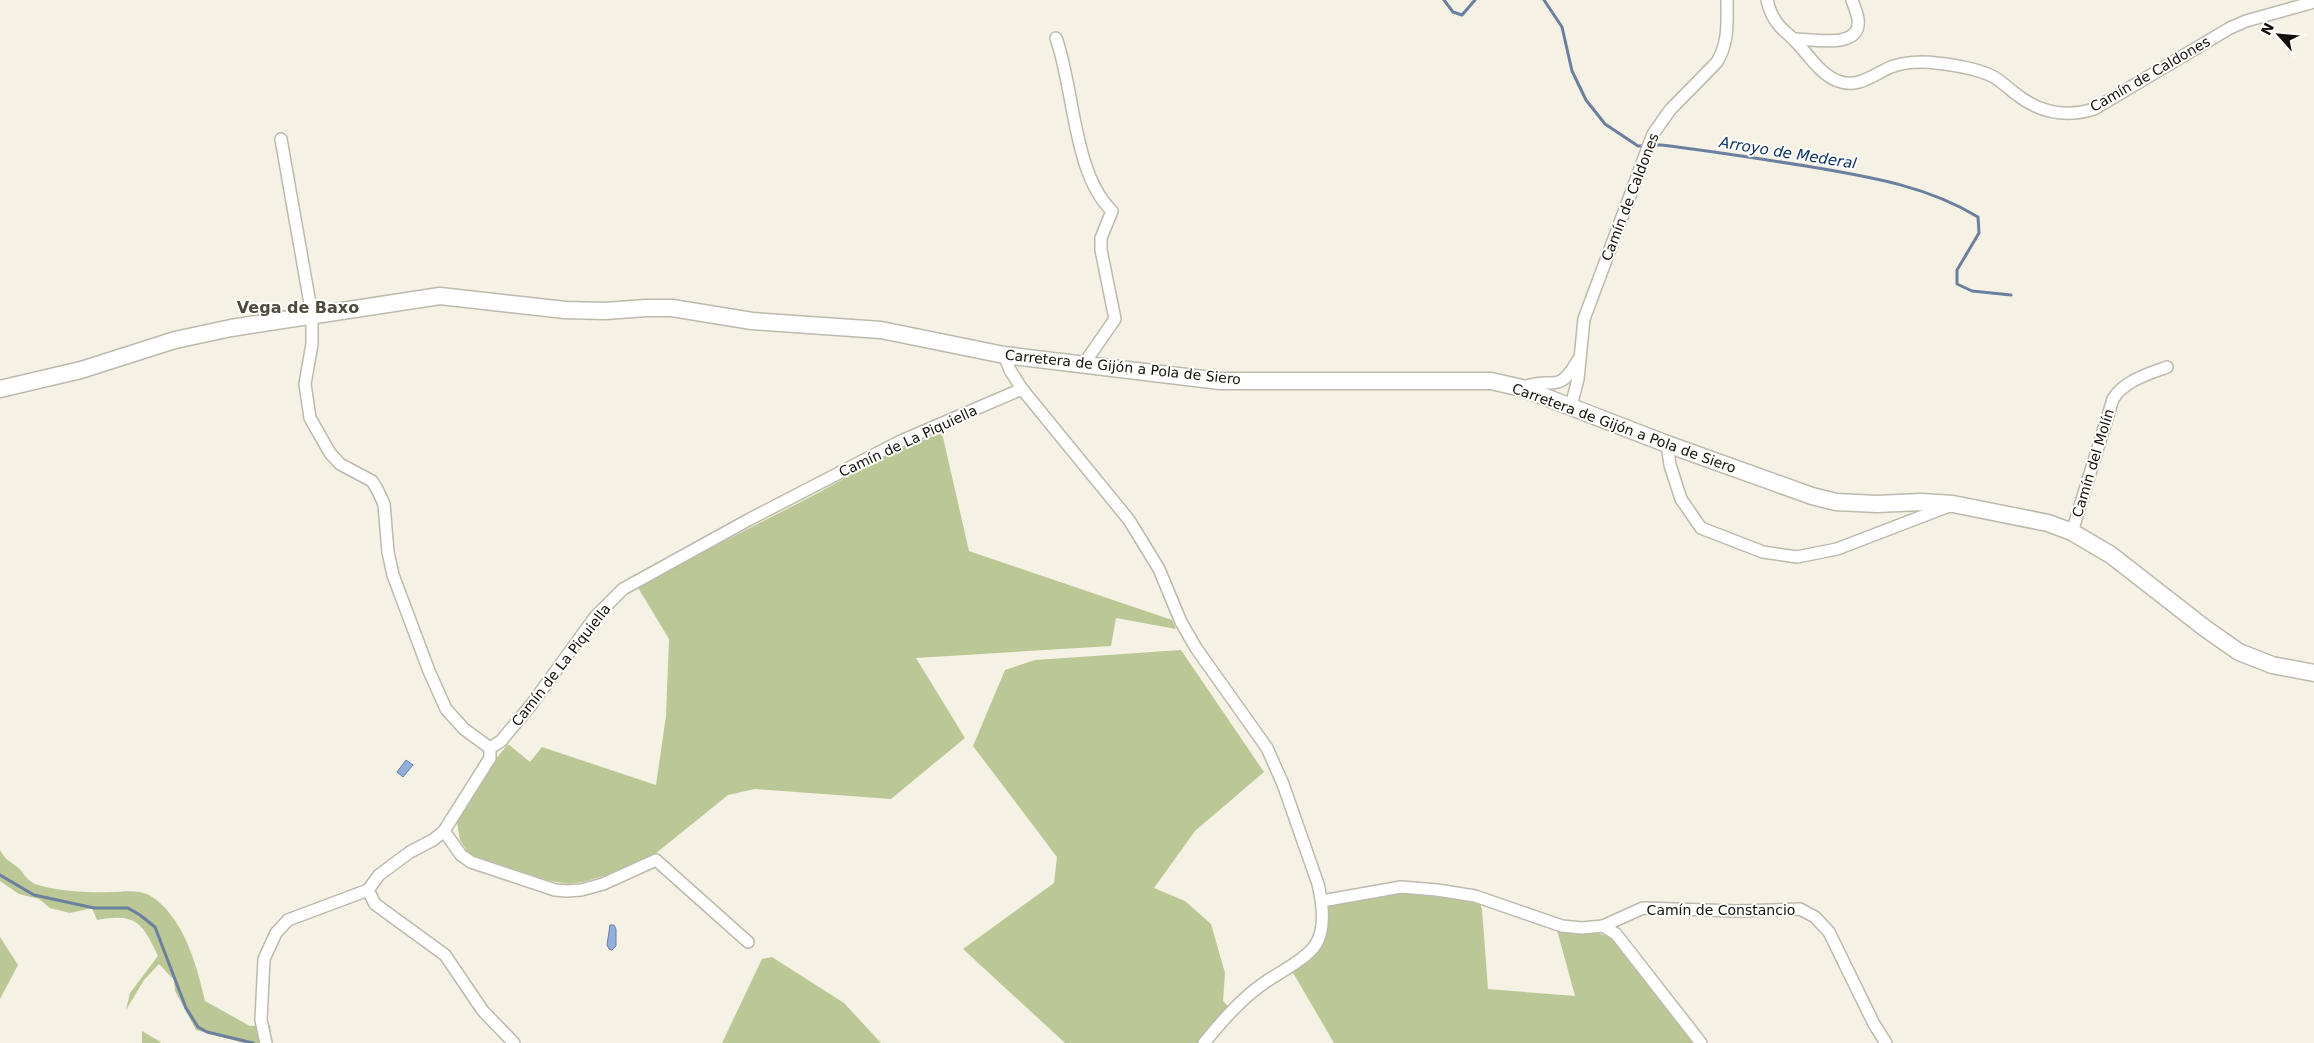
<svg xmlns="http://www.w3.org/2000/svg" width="2314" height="1043" font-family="'DejaVu Sans',sans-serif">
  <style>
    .green { fill: #bbc896 }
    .water { fill: #91afdd; stroke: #6b7f9e }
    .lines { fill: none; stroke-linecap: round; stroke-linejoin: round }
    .stream { stroke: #6b7f9e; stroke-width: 3 }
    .street-casing { stroke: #bdb9ad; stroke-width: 14 }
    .secondary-casing { stroke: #bdb9ad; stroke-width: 19 }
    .street { stroke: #fff; stroke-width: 11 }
    .secondary { stroke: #fff; stroke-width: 16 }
    .labels { text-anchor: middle; stroke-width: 4; stroke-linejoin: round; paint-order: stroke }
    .street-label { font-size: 14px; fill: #11100c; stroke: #fffefb }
    .water-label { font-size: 15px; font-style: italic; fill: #0b3168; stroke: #fffefb }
    .quarter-label { font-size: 16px; font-weight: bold; fill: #4d4a40; stroke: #fffefb }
  </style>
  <rect width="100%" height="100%" fill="#f5f1e4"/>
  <g class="green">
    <path d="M 942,433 L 969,551 L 1172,620 L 1176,629 L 1116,618 L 1111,646 L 916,658 L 965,738 L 891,799 L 755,789 L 728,795 L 655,854 L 611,874 L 583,882 L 568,884 L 546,880 L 470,856 L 460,840 L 457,823 L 479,780 L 508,744 L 530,762 L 542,747 L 656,785 L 666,716 L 669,639 L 637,586 L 816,494 L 896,450 Z"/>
    <path d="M 1181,650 L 1264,772 L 1195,831 L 1154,888 L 1185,901 L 1211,924 L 1225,973 L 1223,1001 L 1228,1006 L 1198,1043 L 1065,1043 L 963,949 L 1054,883 L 1057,857 L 973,746 L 1005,670 L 1035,660 Z"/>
    <path d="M 0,850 C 6,860 7,859 16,866 C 23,871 26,880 35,884 C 54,891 90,893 111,892 C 122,892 138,889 149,895 C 183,915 197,965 205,1001 L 250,1026 L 270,1025 L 272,1043 L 244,1043 L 196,1030 L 175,991 L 174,980 L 159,964 L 144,980 L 126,1010 L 130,993 L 158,956 C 142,922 136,913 97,920 L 92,908 L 70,913 L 50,908 L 39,899 L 19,894 L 0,881 Z"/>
    <path d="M 1402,892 L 1480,903 L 1482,909 L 1488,989 L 1575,996 L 1557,930 L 1598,933 L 1610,937 L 1695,1043 L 1334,1043 L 1292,971 L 1321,946 L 1329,906 L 1348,901 Z"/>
    <path d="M 0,937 L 18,965 L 0,999 Z"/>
    <path d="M 772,957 L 844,1003 L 881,1043 L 722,1043 L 762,959 Z"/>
    <path d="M 142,1031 L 159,1041 L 161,1043 L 142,1043 Z"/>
  </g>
  <g class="water">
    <path d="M 406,760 L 413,765 L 403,777 L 397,772 Z"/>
    <path d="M 610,925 L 614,925 L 616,929 L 616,946 L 612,950 L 609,949 L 607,945 Z"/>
  </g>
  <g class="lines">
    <g class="stream">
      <path d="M 1444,0 L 1453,12 L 1462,15 L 1475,0"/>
      <path d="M 1544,0 L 1562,27 L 1572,71 L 1586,100 L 1605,124 L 1638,146 L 1645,146"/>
      <path d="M 1651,145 L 1661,145 C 1712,151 1762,159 1812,167 C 1870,177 1927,186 1978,217 L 1979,233 L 1957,270 L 1957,284 L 1972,291 L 2011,295"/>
      <path d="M 0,875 L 34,895 L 94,908 L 128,908 L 140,915 L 155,927 L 186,1008 L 198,1027 L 207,1032 L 253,1043"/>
    </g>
    <g class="street-casing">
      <g id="street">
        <path d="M 1767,0 C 1769,9 1772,17 1778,24 C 1782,30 1789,34 1794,40 C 1808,53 1819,74 1838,81 C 1858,89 1874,74 1891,67 C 1904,62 1922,61 1936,63 C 1955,65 1975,68 1992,76 C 2000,80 2008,88 2016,94 C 2040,113 2065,118 2094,109 L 2230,28 L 2246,21 L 2314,2"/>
        <path d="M 1056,38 C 1074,87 1073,174 1112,211 L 1101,238 L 1101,250 L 1115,319 L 1083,365"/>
        <path d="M 1794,39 C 1813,39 1862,50 1858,19 C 1857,13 1854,6 1852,0"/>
        <path d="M 281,139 L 312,315 L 312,344 L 305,384 L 310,418 L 330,453 L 340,464 L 372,481 L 377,489 L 384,504 L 388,552 L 393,575 L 429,671 L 446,709 L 464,729 L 490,748"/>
        <path d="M 1004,355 L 1010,370 L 1022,389 L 1129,520 L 1159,569 L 1181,622 L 1196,648 L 1267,748 L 1283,784 L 1318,884 C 1322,901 1326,928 1316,944 C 1307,959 1278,973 1264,983 C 1241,999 1222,1021 1204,1043"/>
        <path d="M 1522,388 C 1552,374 1557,398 1578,360"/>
        <path d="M 1571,406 L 1578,379 L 1584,319 L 1653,134 L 1670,110 L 1717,62 C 1729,42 1727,22 1727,0"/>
        <path d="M 1667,444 L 1670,465 L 1681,499 L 1701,528 L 1763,552 L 1797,557 L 1837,549 L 1949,506"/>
        <path d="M 2072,532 L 2113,399 C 2124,381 2148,374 2167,367"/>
        <path d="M 444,831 L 461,855 L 471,862 L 555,890 L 567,891 L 581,890 L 603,884 L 656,860 L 748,942"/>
        <path d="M 368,890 L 375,904 L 445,955 L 483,1011 L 514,1043"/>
        <path d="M 1322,901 L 1401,887 L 1437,890 L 1475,896 L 1562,926 L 1582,928 L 1603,926 L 1616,934 L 1701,1043"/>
        <path d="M 1603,926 L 1643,908 L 1737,911 L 1800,909 L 1815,917 L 1829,932 L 1874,1024 L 1886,1043"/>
        <path d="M 266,1043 L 261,1020 L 264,959 L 276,933 L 288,920 L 368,890 L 379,875 L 410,852 L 433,840 L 444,831 L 490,758 L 490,748 L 501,741 L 531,705 L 595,617 L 623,589 L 750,519 L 901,441 L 1022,389"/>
      </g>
    </g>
    <g class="secondary-casing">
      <path id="secondary" d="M 0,389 L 81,370 L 175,340 L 231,328 L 440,296 L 565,310 L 605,311 L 646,308 L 672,308 L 752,321 L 881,330 L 1004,355 L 1220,381 L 1491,381 L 1522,388 L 1667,444 L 1812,496 L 1836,502 L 1877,504 L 1921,502 L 1953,504 L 2048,523 L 2072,532 L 2111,555 L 2206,629 L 2239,652 L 2272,665 L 2314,673"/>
    </g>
    <use href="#street" class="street"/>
    <use href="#secondary" class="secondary"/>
  </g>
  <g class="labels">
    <g class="street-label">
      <text transform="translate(2150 74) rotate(-30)" y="5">Camín de Caldones</text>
      <text transform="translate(1630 197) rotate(-69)" y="5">Camín de Caldones</text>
      <text transform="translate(1123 367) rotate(6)" y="5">Carretera de Gijón a Pola de Siero</text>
      <text transform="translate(1624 428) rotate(20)" y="5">Carretera de Gijón a Pola de Siero</text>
      <text transform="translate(908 441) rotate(-25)" y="5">Camín de La Piquiella</text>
      <text transform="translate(2093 463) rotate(-73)" y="5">Camín del Molín</text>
      <text transform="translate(561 665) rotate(-52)" y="5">Camín de La Piquiella</text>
      <text x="1721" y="915">Camín de Constancio</text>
    </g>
    <g class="water-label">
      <text transform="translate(1788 153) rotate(9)" y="5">Arroyo de Mederal</text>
    </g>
    <g class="quarter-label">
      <text x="298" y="313">Vega de Baxo</text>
    </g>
  </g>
  <g transform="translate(2279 35) rotate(297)" stroke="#fffefb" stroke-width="4" paint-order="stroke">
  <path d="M0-4L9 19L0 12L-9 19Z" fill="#11100c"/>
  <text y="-8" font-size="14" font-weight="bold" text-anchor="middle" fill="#11100c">N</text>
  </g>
</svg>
